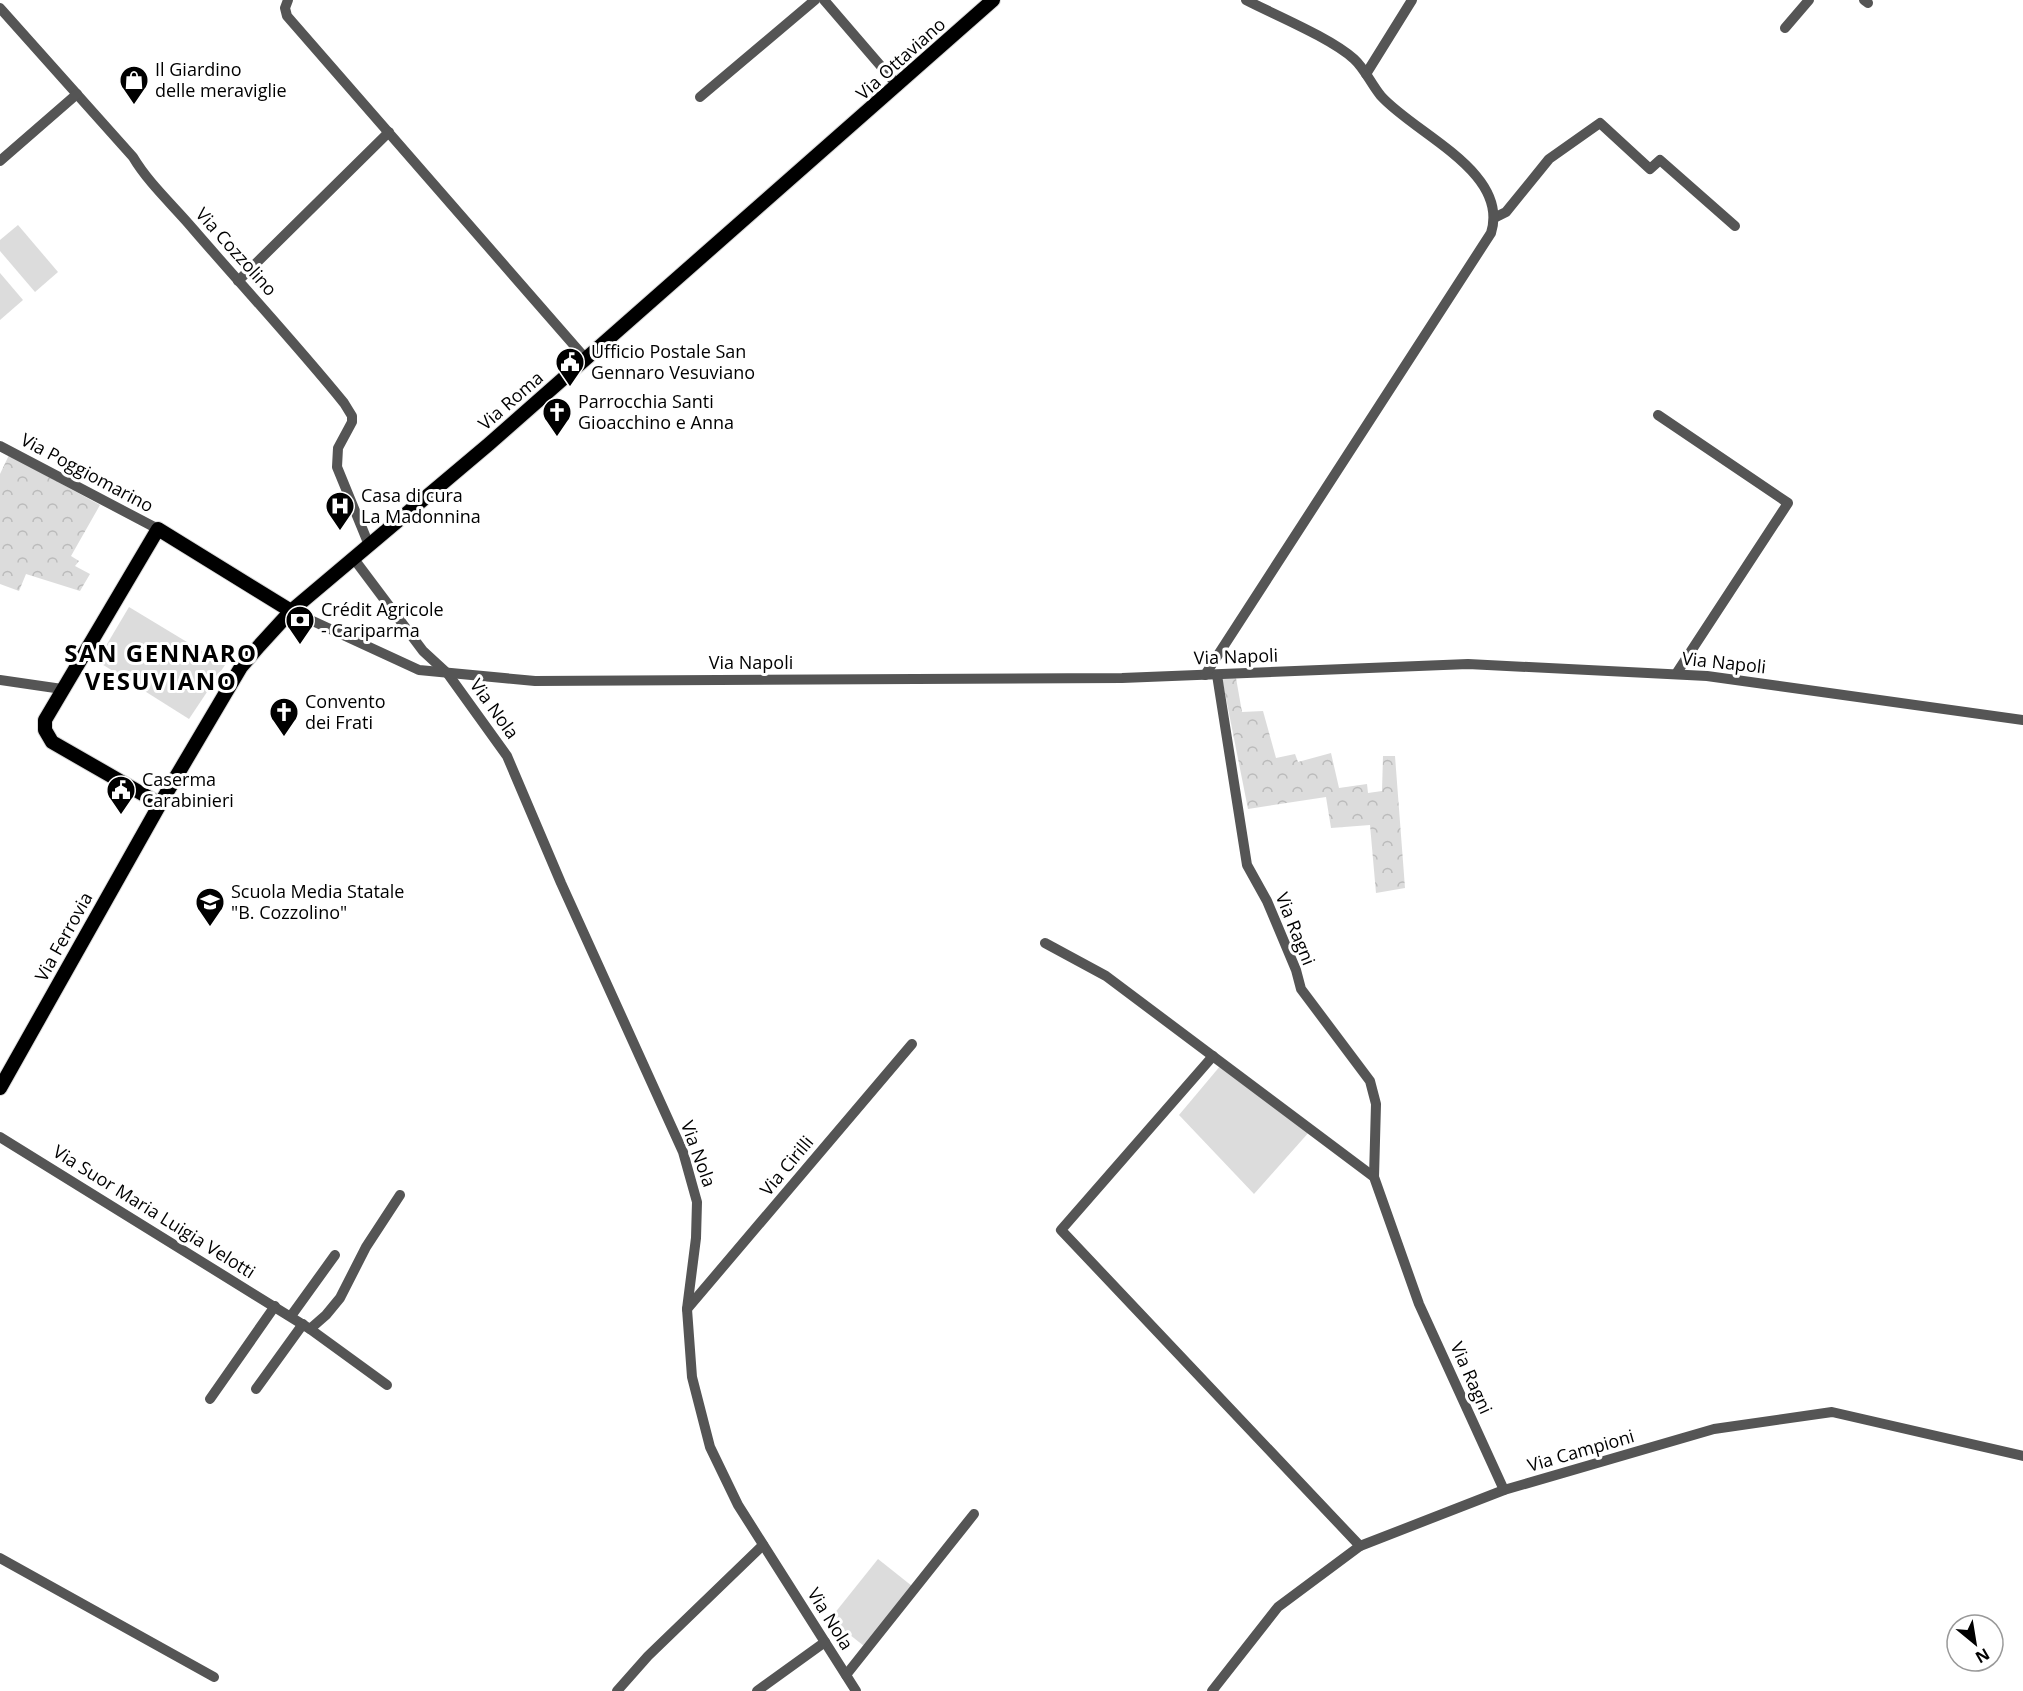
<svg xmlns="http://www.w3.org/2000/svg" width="2023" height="1691" font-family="'Open Sans',sans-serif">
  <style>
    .forest { fill: url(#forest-crowns) }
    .green { fill: #dcdcdc }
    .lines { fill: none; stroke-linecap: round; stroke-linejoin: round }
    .major-casing { stroke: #dbdbdb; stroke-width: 16 }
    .minor { stroke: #555; stroke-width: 10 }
    .major { stroke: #000; stroke-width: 14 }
    .labels { text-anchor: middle; stroke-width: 6; stroke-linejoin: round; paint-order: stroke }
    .street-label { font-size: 18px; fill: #000; stroke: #fff }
    .poi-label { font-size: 18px; fill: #000; stroke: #fff; text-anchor: start }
    .district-label { font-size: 24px; font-weight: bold; letter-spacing: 1.5px; fill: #000; stroke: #fff }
  </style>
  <defs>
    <pattern id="forest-crowns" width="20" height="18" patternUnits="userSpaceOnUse" patternTransform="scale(1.5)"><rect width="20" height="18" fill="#dcdcdc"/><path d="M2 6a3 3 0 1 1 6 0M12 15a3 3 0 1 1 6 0" fill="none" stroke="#bbb"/></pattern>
  </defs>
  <rect width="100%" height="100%" fill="#fff"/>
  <g class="forest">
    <path d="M 9,455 L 100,505 L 71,556 L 79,561 L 75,566 L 90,574 L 80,591 L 26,574 L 19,591 L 0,584 L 0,474 Z"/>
    <path d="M 1222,678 L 1236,678 L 1242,712 L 1263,711 L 1276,758 L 1295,754 L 1298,762 L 1331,753 L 1339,788 L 1367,784 L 1368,793 L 1382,791 L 1383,756 L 1395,756 L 1405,888 L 1376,893 L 1370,825 L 1331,828 L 1326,797 L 1248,809 Z"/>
  </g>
  <g class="green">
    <path d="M 18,225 L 58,272 L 35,292 L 0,251 L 0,240 Z"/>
    <path d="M 0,273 L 23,300 L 0,320 Z"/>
    <path d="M 129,607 L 225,665 L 189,719 L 97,661 Z"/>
    <path d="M 1221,1065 L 1310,1131 L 1254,1194 L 1179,1115 Z"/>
    <path d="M 878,1559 L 912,1586 L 864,1646 L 830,1619 Z"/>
  </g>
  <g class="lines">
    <g class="major-casing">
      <g id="major">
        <path d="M 160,804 L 52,742 L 45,730 L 45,720 L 158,529 L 291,611"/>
        <path d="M 0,1088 L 160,804 L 241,667 L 259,646 L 291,611 L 489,444 L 993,0"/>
      </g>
    </g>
    <g class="minor">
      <path d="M 288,0 L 285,8 L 287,16 L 586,359"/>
      <path d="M 824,0 L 898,86"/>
      <path d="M 1864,0 L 1868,3"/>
      <path d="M 0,8 L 133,157 C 149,184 175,207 194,230 C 244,288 296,344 344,403 L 352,416 L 352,422 L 338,448 L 337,467 L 369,545"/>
      <path d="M 1785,28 L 1809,0"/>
      <path d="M 1366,74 L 1412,0"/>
      <path d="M 700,97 L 815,0"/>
      <path d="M 0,161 L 77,94"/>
      <path d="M 1496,217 L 1506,212 L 1549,159 L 1600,123 L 1650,169 L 1660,160 L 1735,226"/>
      <path d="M 238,281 L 389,132"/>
      <path d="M 1658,415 L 1788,503 L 1676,674"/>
      <path d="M 0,446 L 158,529"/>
      <path d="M 354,559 L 423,651 L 448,674 L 507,756 L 561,883 L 683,1152 L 697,1202 L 696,1238 L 687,1309 L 692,1377 L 710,1447 L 738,1505 L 856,1691"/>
      <path d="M 291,611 L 419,670 L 535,681 L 1122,678 L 1468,664 L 1707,676 L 2023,720"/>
      <path d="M 1205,675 L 1491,233 C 1510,172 1415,134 1381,96 C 1371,84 1365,69 1354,59 C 1331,38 1275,15 1246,0"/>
      <path d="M 1217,675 L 1247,865 L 1267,901 L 1296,970 L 1301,989 L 1370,1081 L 1376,1104 L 1374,1177"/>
      <path d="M 0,680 L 62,689"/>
      <path d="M 1045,943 L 1106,976 L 1374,1177 L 1419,1304 L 1504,1490"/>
      <path d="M 1213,1056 L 1061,1230 L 1360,1546"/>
      <path d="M 0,1137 L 310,1329 L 326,1315 L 340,1298 L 366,1247 L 400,1195"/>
      <path d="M 687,1309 L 912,1044"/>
      <path d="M 291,1316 L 335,1255"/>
      <path d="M 310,1329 L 387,1385"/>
      <path d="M 256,1389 L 303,1324"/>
      <path d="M 210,1399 L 275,1306"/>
      <path d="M 0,1558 L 214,1677"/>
      <path d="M 846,1675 L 974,1514"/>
      <path d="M 617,1691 L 648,1656 L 763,1545"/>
      <path d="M 757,1691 L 825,1642"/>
      <path d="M 1212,1691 L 1278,1607 L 1360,1546 L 1504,1490 L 1714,1429 L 1832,1412 L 2023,1456"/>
    </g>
    <use href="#major" class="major"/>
  </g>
  <defs>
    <g id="shop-pin" transform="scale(1.5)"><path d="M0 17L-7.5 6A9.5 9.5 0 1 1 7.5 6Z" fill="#000" stroke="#fff"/><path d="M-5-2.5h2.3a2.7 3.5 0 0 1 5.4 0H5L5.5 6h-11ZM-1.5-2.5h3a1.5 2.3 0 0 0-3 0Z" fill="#fff"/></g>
    <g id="civic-pin" transform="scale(1.5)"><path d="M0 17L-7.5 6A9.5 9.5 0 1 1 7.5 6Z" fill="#000" stroke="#fff"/><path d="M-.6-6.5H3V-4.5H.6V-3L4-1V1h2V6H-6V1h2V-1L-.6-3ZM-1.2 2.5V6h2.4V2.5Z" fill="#fff"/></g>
    <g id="church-pin" transform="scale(1.5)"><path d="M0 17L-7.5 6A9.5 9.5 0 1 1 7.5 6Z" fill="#000" stroke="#fff"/><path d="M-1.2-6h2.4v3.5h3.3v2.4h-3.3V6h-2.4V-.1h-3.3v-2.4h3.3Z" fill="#fff"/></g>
    <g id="hospital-pin" transform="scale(1.5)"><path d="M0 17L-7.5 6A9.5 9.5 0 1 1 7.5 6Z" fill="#000" stroke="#fff"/><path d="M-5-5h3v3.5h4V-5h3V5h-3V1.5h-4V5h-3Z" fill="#fff"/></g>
    <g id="bank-pin" transform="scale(1.5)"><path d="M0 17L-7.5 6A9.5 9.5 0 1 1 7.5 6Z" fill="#000" stroke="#fff"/><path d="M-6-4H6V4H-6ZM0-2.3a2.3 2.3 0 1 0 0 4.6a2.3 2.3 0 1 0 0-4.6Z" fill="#fff"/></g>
    <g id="school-pin" transform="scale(1.5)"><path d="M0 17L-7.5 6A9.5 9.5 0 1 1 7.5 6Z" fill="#000" stroke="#fff"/><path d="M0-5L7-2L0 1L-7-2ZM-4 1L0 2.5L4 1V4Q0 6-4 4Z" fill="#fff"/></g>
  </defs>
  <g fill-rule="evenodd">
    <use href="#shop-pin" x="134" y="80"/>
    <use href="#civic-pin" x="570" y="362"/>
    <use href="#church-pin" x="557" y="412"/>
    <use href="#hospital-pin" x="340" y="506"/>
    <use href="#bank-pin" x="300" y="620"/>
    <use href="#church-pin" x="284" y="712"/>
    <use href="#civic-pin" x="121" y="790"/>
    <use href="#school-pin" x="210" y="902"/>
  </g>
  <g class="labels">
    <g class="street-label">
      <text transform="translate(901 59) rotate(-42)" y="6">Via Ottaviano</text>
      <text transform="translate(236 252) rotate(48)" y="6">Via Cozzolino</text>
      <text transform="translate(511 401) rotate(-41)" y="6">Via Roma</text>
      <text transform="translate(87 473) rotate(28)" y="6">Via Poggiomarino</text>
      <text transform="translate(1236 657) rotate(-2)" y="6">Via Napoli</text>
      <text x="751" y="669">Via Napoli</text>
      <text transform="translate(1724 663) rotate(6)" y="6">Via Napoli</text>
      <text transform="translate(494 709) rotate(54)" y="6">Via Nola</text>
      <text transform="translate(1295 929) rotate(68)" y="6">Via Ragni</text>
      <text transform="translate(64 937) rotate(-61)" y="6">Via Ferrovia</text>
      <text transform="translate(698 1154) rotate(70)" y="6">Via Nola</text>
      <text transform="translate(787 1166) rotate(-50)" y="6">Via Cirilli</text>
      <text transform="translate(154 1212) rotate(32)" y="6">Via Suor Maria Luigia Velotti</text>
      <text transform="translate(1471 1378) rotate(66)" y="6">Via Ragni</text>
      <text transform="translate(1581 1451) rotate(-16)" y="6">Via Campioni</text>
      <text transform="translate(830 1619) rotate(58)" y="6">Via Nola</text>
    </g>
    <g class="poi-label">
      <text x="155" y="76">Il Giardino<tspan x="155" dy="21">delle meraviglie</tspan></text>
      <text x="591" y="358">Ufficio Postale San<tspan x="591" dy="21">Gennaro Vesuviano</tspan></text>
      <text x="578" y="408">Parrocchia Santi<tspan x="578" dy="21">Gioacchino e Anna</tspan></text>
      <text x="361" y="502">Casa di cura<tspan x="361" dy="21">La Madonnina</tspan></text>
      <text x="321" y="616">Crédit Agricole<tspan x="321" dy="21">- Cariparma</tspan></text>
      <text x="305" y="708">Convento<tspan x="305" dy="21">dei Frati</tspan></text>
      <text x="142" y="786">Caserma<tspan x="142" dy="21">Carabinieri</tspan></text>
      <text x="231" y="898">Scuola Media Statale<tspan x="231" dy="21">"B. Cozzolino"</tspan></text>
    </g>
    <g class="district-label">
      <text x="161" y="662">SAN GENNARO<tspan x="161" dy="28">VESUVIANO</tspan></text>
    </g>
  </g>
  <g transform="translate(1975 1643) rotate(150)"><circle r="28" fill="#ffffff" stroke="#999999" stroke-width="1.5"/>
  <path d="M0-4.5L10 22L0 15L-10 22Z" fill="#000000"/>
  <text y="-9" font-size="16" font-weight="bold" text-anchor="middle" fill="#000000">N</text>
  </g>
</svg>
